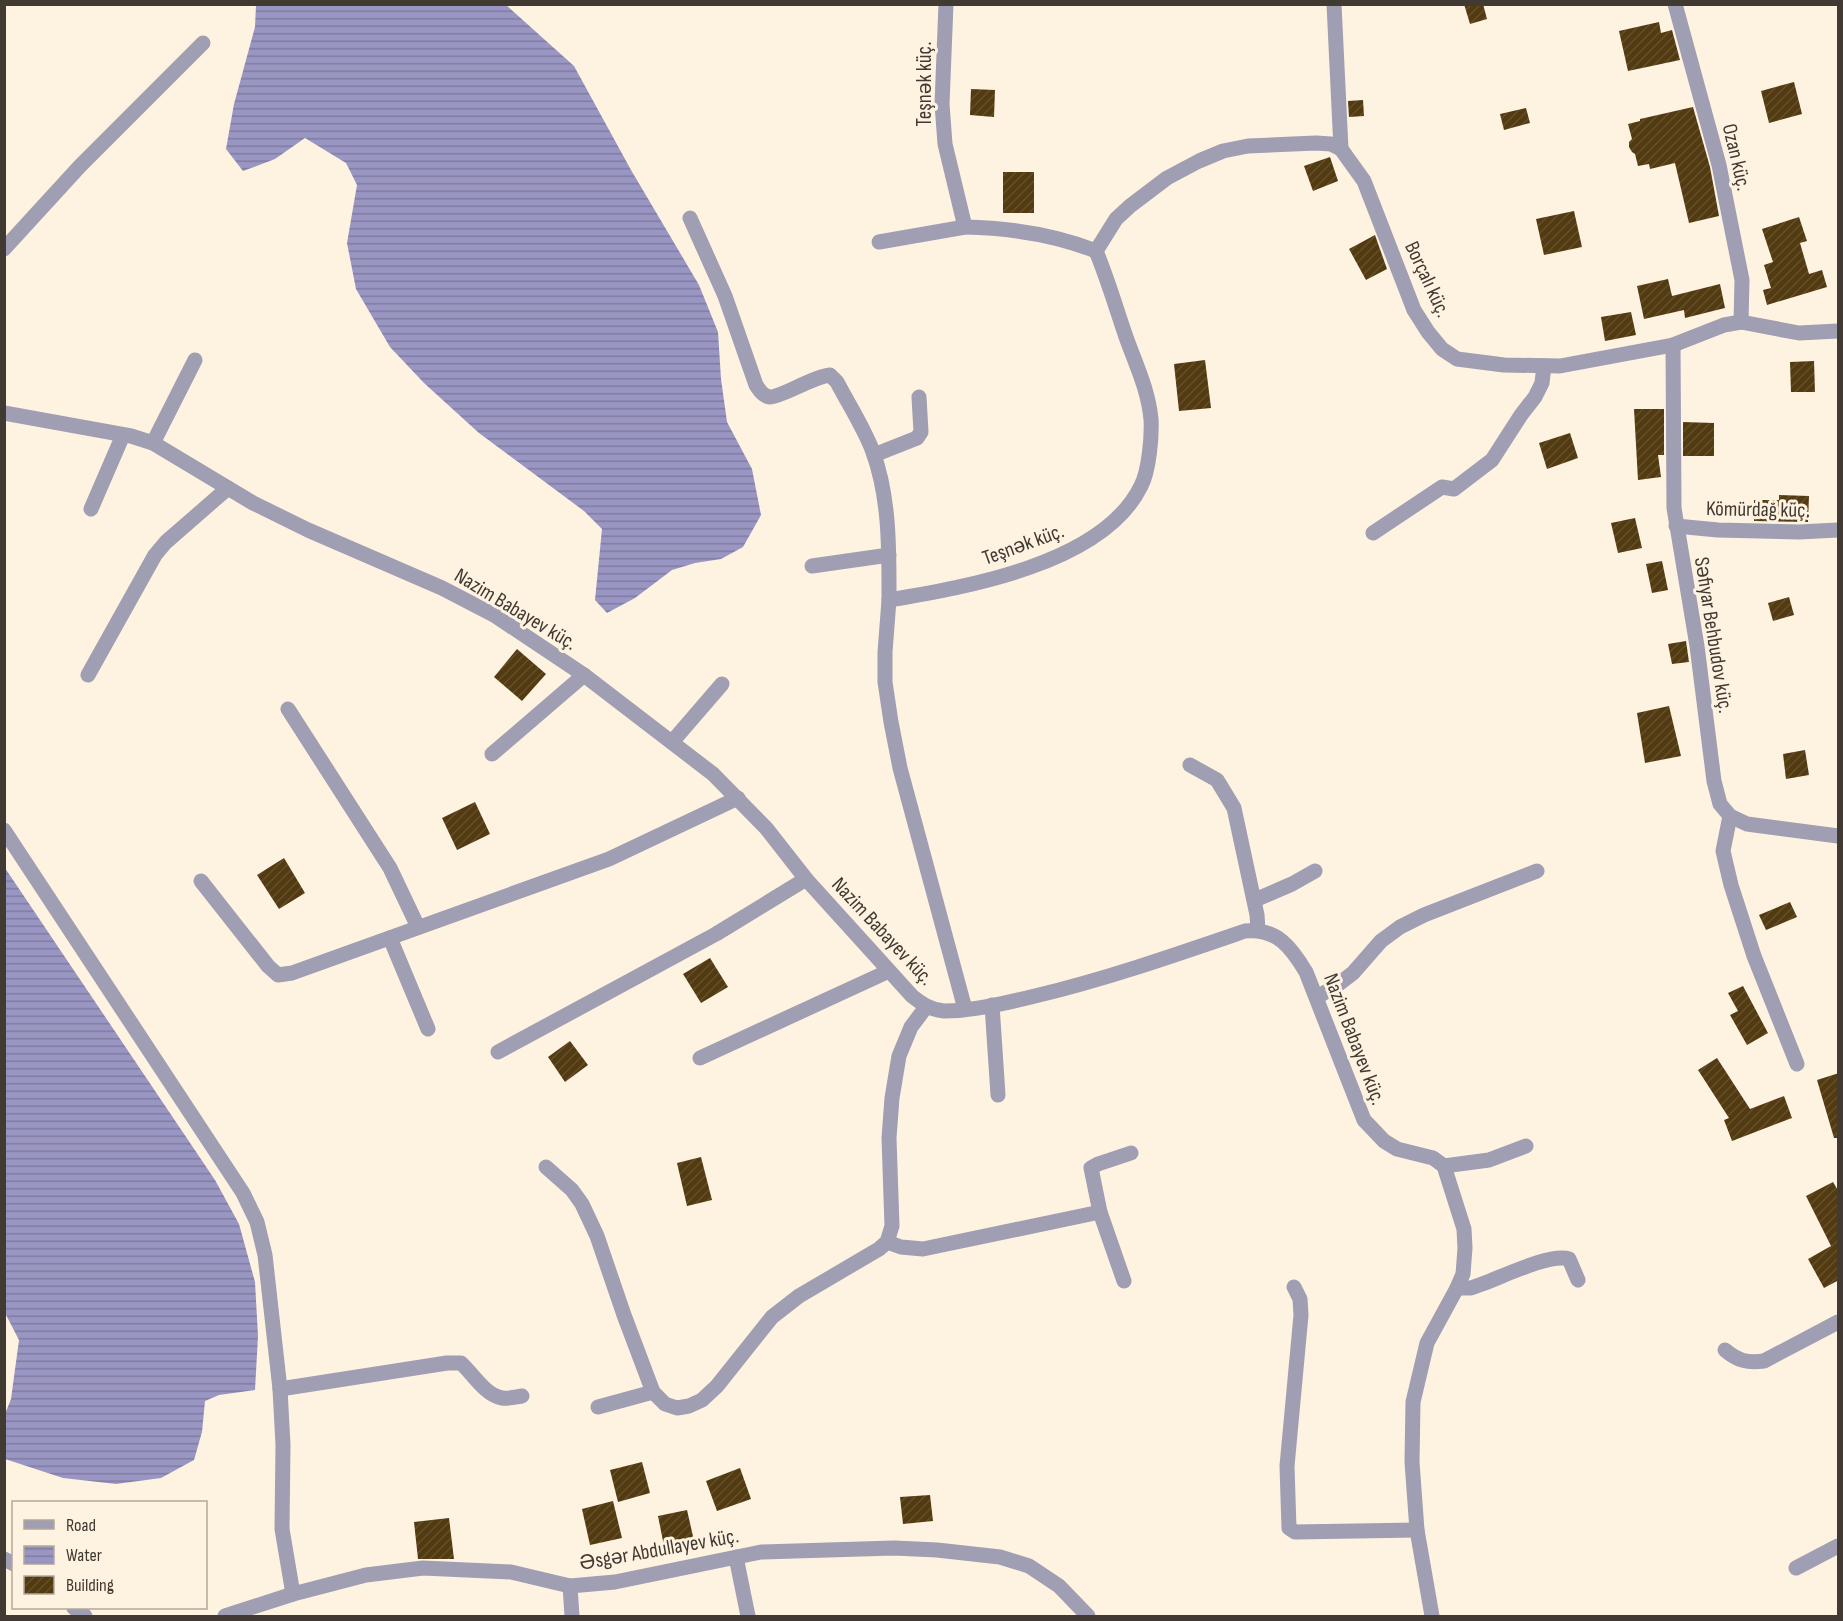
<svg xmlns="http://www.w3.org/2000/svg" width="1843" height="1621" font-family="'Sofia Sans Condensed',sans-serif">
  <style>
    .water { fill: url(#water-rules) }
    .building { fill: url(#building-hatch) }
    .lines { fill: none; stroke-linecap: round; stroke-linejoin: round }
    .minor { stroke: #9f9eb2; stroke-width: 15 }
    .labels { text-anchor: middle; stroke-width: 6; stroke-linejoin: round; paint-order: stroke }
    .street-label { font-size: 21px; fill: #403a32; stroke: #fef2e1 }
  </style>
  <defs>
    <pattern id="water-rules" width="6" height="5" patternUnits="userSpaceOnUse" patternTransform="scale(1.5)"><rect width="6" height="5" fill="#9a96c3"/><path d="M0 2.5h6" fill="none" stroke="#7f7b9f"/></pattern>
    <pattern id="building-hatch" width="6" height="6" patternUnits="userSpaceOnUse" patternTransform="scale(1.5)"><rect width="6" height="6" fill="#523a11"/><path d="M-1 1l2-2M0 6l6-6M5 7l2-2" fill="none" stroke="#634f2c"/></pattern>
  </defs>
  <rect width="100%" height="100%" fill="#fef2e1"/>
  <g class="water">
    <path d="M 256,5 L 506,5 L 574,66 L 631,170 L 699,285 L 718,332 L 721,379 L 727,422 L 752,469 L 761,515 L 743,547 L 721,559 L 695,563 L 672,570 L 635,598 L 607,613 L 595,600 L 602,529 L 584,511 L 479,433 L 424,383 L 390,347 L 356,289 L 347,243 L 357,185 L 346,163 L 305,138 L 275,159 L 243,171 L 226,149 L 234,104 L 255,27 Z"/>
    <path d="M 5,868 L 215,1180 L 239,1224 L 255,1282 L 258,1336 L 255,1390 L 219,1395 L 205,1401 L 202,1432 L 194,1460 L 161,1478 L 116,1484 L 63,1478 L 5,1459 L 5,1414 L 11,1399 L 19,1340 L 4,1311 Z"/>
  </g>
  <g class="building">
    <path d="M 1464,4 L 1483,4 L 1487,19 L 1470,24 Z"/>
    <path d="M 1659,22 L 1661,33 L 1672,30 L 1680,60 L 1628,71 L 1619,31 Z"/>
    <path d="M 1794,82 L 1802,114 L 1769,123 L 1761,91 Z"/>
    <path d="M 971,89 L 995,90 L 994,117 L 970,115 Z"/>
    <path d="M 1363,100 L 1364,116 L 1349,117 L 1348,101 Z"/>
    <path d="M 1693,107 L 1710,167 L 1719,216 L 1689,223 L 1675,163 L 1650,169 L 1649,164 L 1638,166 L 1635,154 L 1632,152 L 1629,147 L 1629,142 L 1632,139 L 1628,124 L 1640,121 L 1640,119 Z"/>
    <path d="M 1526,108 L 1530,123 L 1504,130 L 1500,114 Z"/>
    <path d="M 1330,157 L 1338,181 L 1313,191 L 1304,166 Z"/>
    <rect x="1003" y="172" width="31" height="41"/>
    <path d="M 1574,211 L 1582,247 L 1544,255 L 1536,219 Z"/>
    <path d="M 1799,217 L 1807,241 L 1800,243 L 1809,274 L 1822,270 L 1827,287 L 1767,305 L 1763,290 L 1771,288 L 1764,265 L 1773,262 L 1762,229 Z"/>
    <path d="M 1375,235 L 1387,269 L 1366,280 L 1349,249 Z"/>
    <path d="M 1668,279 L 1672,296 L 1720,284 L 1725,308 L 1685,318 L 1684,310 L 1644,319 L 1637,286 Z"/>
    <path d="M 1631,312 L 1636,335 L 1605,341 L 1601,317 Z"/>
    <path d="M 1205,360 L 1211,408 L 1179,411 L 1174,364 Z"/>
    <path d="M 1814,361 L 1815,392 L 1791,392 L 1790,362 Z"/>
    <path d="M 1634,409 L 1664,409 L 1664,455 L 1658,455 L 1661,477 L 1638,480 Z"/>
    <path d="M 1683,422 L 1714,423 L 1714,456 L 1683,456 Z"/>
    <path d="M 1570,433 L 1578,458 L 1547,469 L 1539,443 Z"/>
    <path d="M 1779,495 L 1809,496 L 1808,522 L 1754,521 L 1754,500 L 1779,500 Z"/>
    <path d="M 1635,518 L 1642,548 L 1618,553 L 1611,523 Z"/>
    <path d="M 1662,561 L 1668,590 L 1652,593 L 1646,564 Z"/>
    <path d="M 1789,597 L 1794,615 L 1773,621 L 1768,603 Z"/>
    <path d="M 1686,641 L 1689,662 L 1672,664 L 1668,644 Z"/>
    <path d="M 517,649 L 546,674 L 522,701 L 494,677 Z"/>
    <path d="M 1669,706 L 1681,756 L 1645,763 L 1637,713 Z"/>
    <path d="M 1805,750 L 1809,775 L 1786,779 L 1783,754 Z"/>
    <path d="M 475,802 L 490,834 L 457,850 L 442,818 Z"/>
    <path d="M 284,858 L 305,893 L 279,909 L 257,875 Z"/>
    <path d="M 1790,902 L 1797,917 L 1766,930 L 1759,915 Z"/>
    <path d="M 710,958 L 728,987 L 701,1003 L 683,974 Z"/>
    <path d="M 1743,986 L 1768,1033 L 1747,1045 L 1730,1015 L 1738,1011 L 1728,993 Z"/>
    <path d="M 570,1041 L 588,1065 L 565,1082 L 548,1057 Z"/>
    <path d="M 1717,1058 L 1750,1109 L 1784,1096 L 1792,1118 L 1732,1141 L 1724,1120 L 1729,1118 L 1698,1070 Z"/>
    <path d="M 1839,1073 L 1839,1138 L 1834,1138 L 1817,1080 Z"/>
    <path d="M 701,1157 L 712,1200 L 687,1206 L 677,1163 Z"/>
    <path d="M 1833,1182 L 1839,1192 L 1839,1280 L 1824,1288 L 1808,1259 L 1831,1246 L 1806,1196 Z"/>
    <path d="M 642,1462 L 650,1493 L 618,1502 L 610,1470 Z"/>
    <path d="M 740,1468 L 751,1499 L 717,1511 L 706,1481 Z"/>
    <path d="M 930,1495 L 933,1521 L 903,1524 L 900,1497 Z"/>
    <path d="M 613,1501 L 622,1538 L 590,1545 L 582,1509 Z"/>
    <path d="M 687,1510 L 695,1545 L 665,1551 L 658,1516 Z"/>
    <path d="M 449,1518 L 454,1559 L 418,1559 L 414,1522 Z"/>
  </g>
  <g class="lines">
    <g class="minor">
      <path d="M 946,4 L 942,104 L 945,144 L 965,227 C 1010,228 1053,234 1096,251 C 1108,280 1116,308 1126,337 C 1136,365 1148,389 1151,419 C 1152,436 1149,471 1141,486 C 1103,564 966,587 889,600 L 885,652 L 885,682 L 891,722 L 900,768 L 965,1009"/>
      <path d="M 1334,4 L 1341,149"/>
      <path d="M 1675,4 L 1719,165 L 1742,280 L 1741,322"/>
      <path d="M 690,218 L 725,296 L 756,385 C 760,391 763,396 770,397 C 782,397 812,377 830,375 L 837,382 C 849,405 864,428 873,452 C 890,499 889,551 889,600"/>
      <path d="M 879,242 L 965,227"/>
      <path d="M 4,249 L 80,166 L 203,43"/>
      <path d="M 1096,251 L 1116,219 L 1130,206 L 1167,178 L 1199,161 L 1223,151 L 1248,146 L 1316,143 L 1331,144 L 1341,149 L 1364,181 L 1414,310 L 1428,332 L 1442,349 L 1457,359 L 1504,365 L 1560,366 L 1673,345 L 1724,325 L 1741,322 L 1799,333 L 1838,331"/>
      <path d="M 1673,345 L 1674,508 L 1697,646 L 1714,781 L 1720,804 L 1730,816 L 1747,824 L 1838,836"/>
      <path d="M 4,413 L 131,436 L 153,443 L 253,503 L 308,530 L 442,588 L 494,615 L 584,675 L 713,774 L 766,828 L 806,879 L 912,996 C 922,1004 931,1010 944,1011 C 974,1011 1006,1003 1035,996 C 1106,979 1175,955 1245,931 C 1277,928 1291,947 1306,972 L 1364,1120 L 1384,1141 L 1397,1149 L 1433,1158 L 1444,1166 L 1464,1229 L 1465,1248 L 1463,1274 L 1457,1288 L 1427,1343 L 1413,1402 L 1412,1462 L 1417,1530 L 1432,1616"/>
      <path d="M 153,443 L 195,360"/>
      <path d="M 874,455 L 917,438 L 921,432 L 919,397"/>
      <path d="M 91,509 L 123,435"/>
      <path d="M 1676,526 L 1718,530 L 1799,532 L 1838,530"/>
      <path d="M 1373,533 L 1442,487 L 1454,489 L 1492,460 L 1521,415 L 1535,397 L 1542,383 L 1544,366"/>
      <path d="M 812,566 L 889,555"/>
      <path d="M 88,675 L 155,555 L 166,542 L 228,488"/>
      <path d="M 288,709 L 390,868 L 418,927"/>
      <path d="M 672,742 L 722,684"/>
      <path d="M 492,754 L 584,675"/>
      <path d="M 1190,765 L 1217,780 L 1234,808 L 1257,915 L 1258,930"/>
      <path d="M 1730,816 L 1723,851 L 1731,885 L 1754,956 L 1797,1064"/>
      <path d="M 4,830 L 243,1193 L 257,1222 L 265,1255 L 280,1389 L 283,1445 L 282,1529 L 293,1594"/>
      <path d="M 201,881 L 268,966 L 278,975 L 292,973 L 609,859 L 738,798"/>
      <path d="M 1255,900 L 1292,884 L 1315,871"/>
      <path d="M 390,938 L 428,1029"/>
      <path d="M 1317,997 L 1336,986 L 1353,973 L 1381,941 L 1400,927 L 1424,915 L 1537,871"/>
      <path d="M 992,1005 L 998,1095"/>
      <path d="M 498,1052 L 716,934 L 806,879"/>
      <path d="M 700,1058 L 889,971"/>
      <path d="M 1444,1166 L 1489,1160 L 1526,1146"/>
      <path d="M 546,1167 L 572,1190 L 582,1204 L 597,1236 L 624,1315 L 653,1392 L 665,1404 L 677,1408 L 689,1406 L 702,1400 L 717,1386 L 772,1317 L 799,1296 L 879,1249 L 887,1242 L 892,1226 L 889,1138 L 892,1098 L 899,1056 L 911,1027 L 926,1007"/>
      <path d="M 887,1242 L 901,1247 L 923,1249 L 1100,1212"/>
      <path d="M 1124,1281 L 1100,1212 L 1091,1168 L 1098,1164 L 1131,1153"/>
      <path d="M 1294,1287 L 1300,1299 L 1301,1315 L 1287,1466 L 1289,1528 L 1295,1532 L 1417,1530"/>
      <path d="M 1457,1288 L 1471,1288 L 1482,1284 C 1502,1277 1550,1253 1569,1259 L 1578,1280"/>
      <path d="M 1725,1350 C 1738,1361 1747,1363 1764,1361 L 1838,1322"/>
      <path d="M 280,1389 L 447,1363 L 461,1363 C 473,1374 485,1395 502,1398 C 508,1399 516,1397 522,1396"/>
      <path d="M 598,1407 L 653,1392"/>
      <path d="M 736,1557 L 748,1616"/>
      <path d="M 4,1559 L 14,1564"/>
      <path d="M 1796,1568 L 1838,1546"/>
      <path d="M 570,1586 L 572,1616"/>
      <path d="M 74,1608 L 85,1616"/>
      <path d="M 225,1616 L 293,1594 L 366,1575 L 423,1568 L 511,1572 L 570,1586 L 615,1582 L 761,1552 L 894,1548 L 937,1550 L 1000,1557 L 1029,1566 L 1059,1586 L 1088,1616"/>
    </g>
  </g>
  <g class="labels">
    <g class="street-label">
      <text transform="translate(924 84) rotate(-90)" y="7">Teşnək küç.</text>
      <text transform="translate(1737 157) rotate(77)" y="7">Ozan küç.</text>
      <text transform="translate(1428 279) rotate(65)" y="7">Borçalı küç.</text>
      <text transform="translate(1758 509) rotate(1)" y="7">Kömürdağ küç.</text>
      <text transform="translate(1023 544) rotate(-20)" y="7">Teşnək küç.</text>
      <text transform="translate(516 609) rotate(31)" y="7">Nazim Babayev küç.</text>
      <text transform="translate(1714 635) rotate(81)" y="7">Səfiyar Behbudov küç.</text>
      <text transform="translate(883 931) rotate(47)" y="7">Nazim Babayev küç.</text>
      <text transform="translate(1355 1039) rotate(69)" y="7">Nazim Babayev küç.</text>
      <text transform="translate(659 1549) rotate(-10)" y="7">Əsgər Abdullayev küç.</text>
    </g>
  </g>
  <rect width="1843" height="1621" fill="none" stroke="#403a32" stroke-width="12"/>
  <rect x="12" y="1501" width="195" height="108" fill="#fef2e1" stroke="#b2a89b" stroke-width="1.5"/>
  <rect x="24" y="1520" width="30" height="9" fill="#9f9eb2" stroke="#b2a89b" stroke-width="1.5"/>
  <text x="66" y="1531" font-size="18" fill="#403a32">Road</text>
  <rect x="24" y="1546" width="30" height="18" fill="url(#water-rules)" stroke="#b2a89b" stroke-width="1.5"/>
  <text x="66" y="1561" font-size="18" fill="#403a32">Water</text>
  <rect x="24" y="1576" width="30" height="18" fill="url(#building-hatch)" stroke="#b2a89b" stroke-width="1.5"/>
  <text x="66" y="1591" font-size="18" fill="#403a32">Building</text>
</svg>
